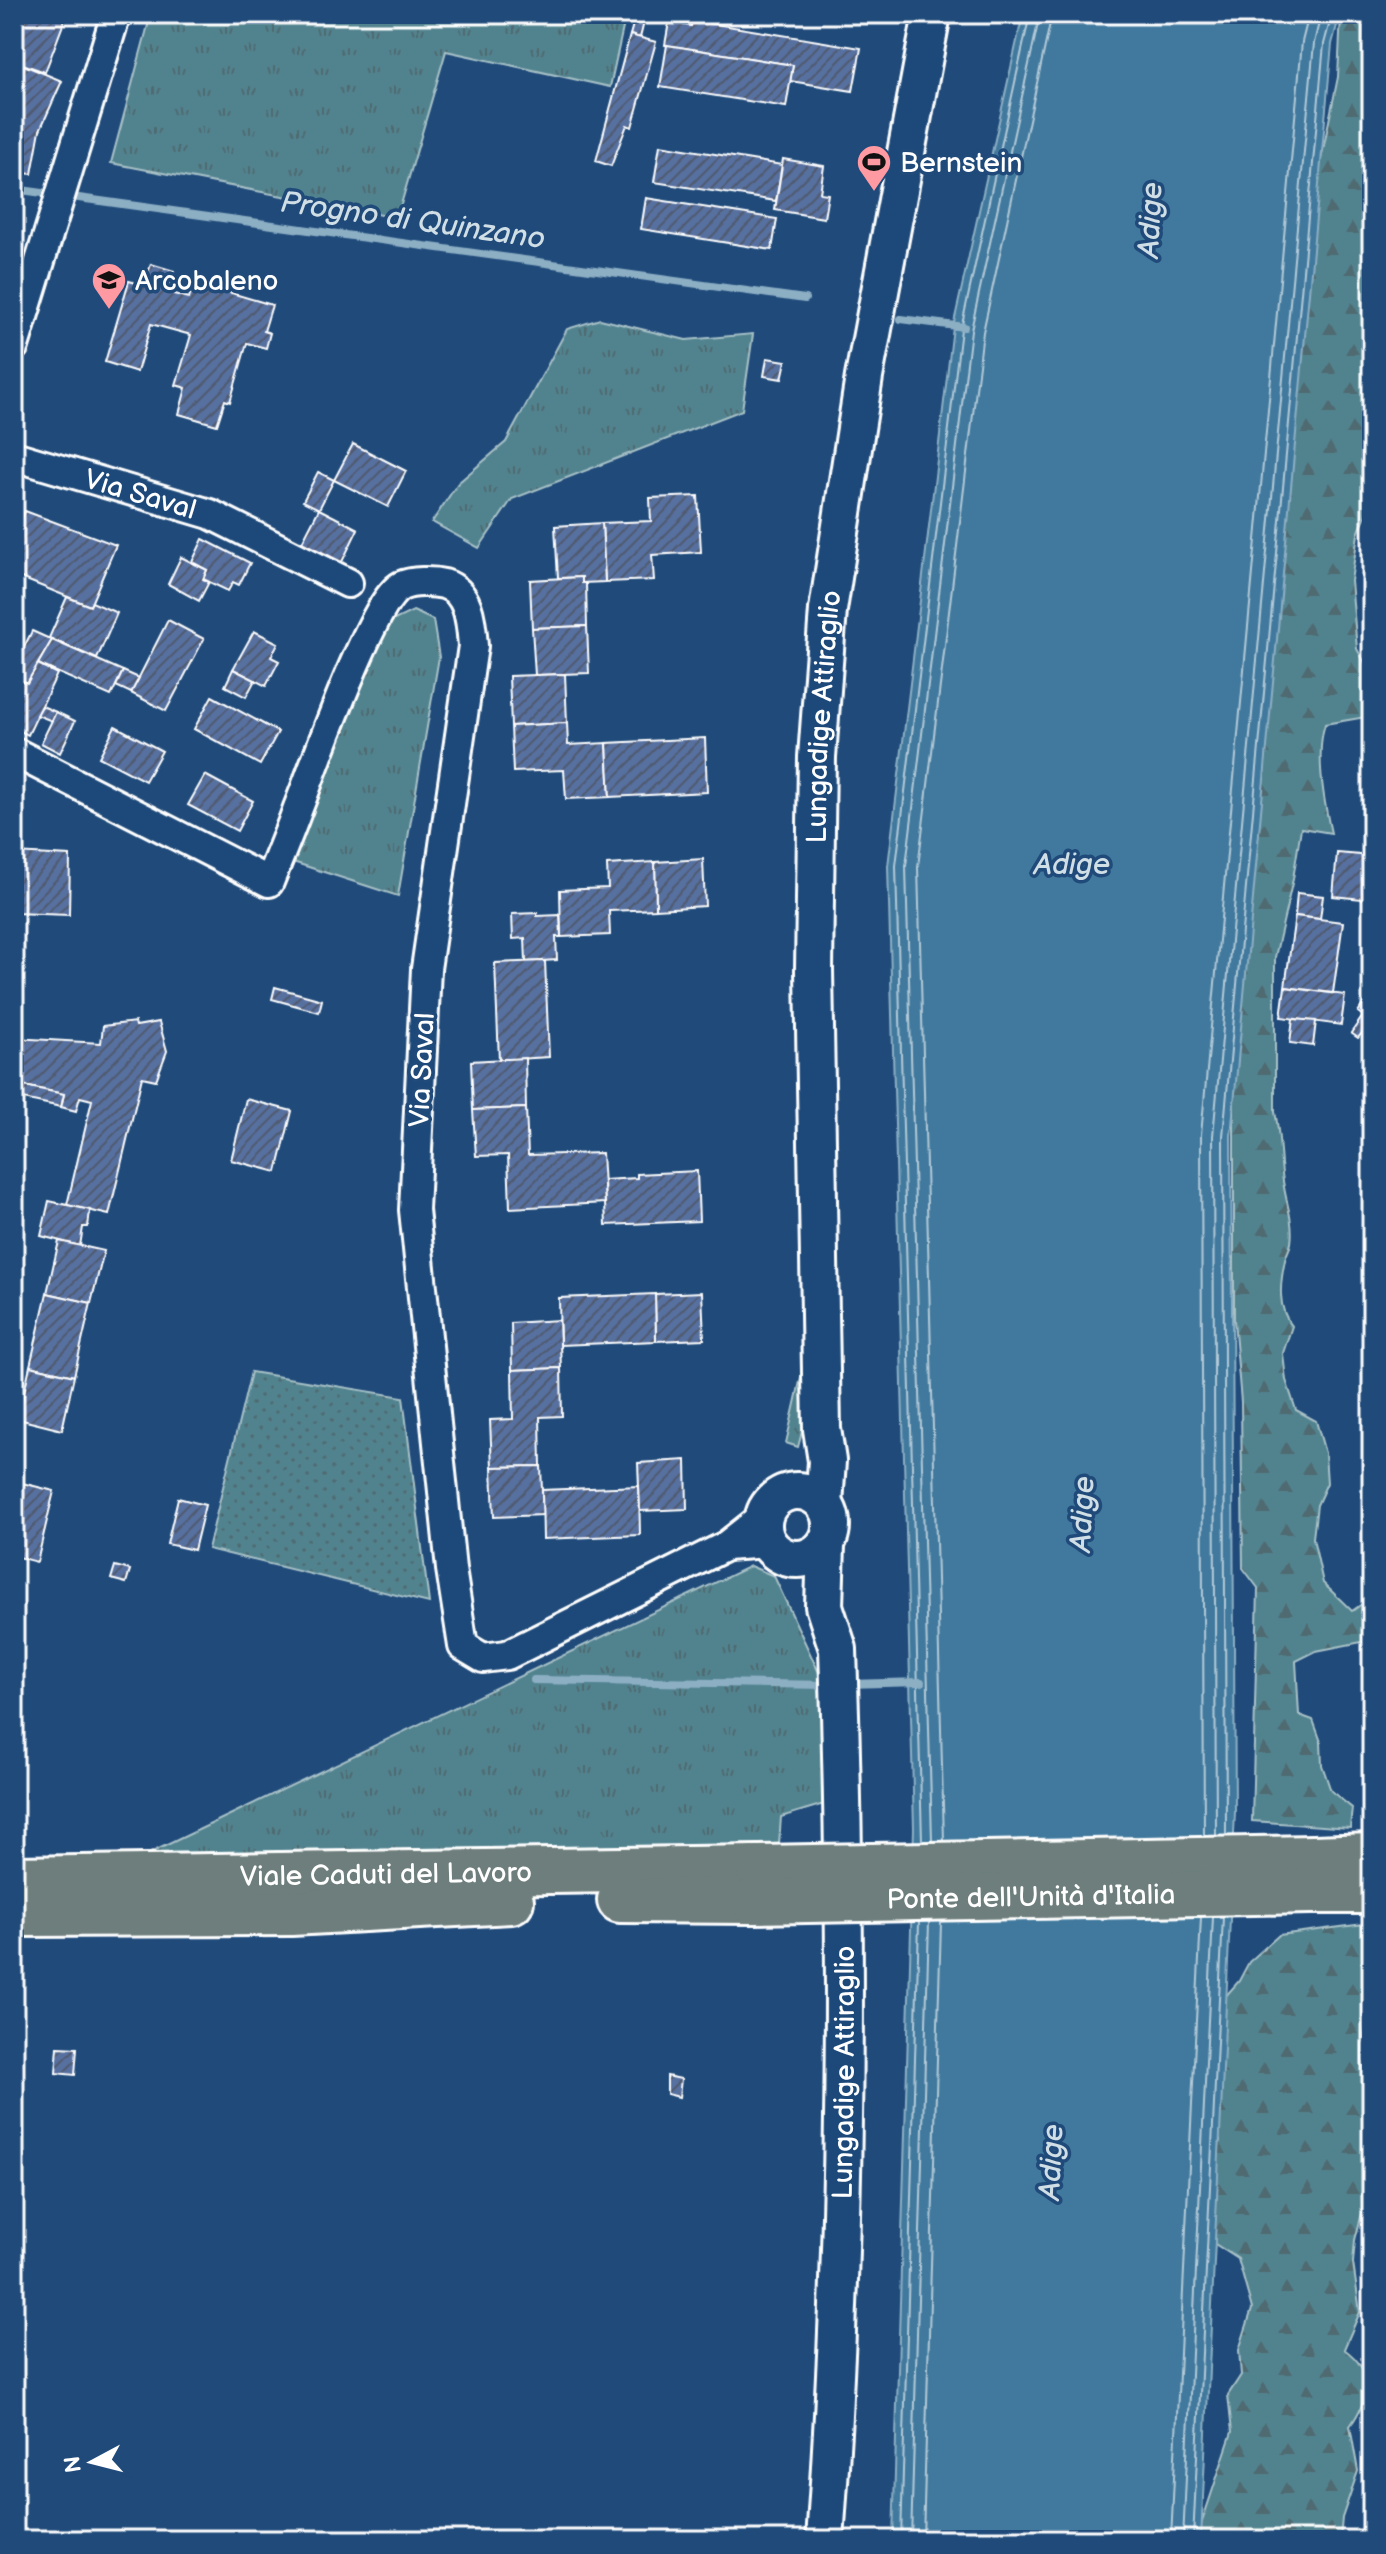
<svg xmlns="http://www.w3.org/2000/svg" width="1386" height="2554" font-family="'Balsamiq Sans',sans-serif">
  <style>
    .grass { fill: url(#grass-tufts); stroke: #a8c1c7; stroke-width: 2 }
    .forest { fill: url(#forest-firs); stroke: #a8c1c7; stroke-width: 2 }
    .garden { fill: url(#garden-dots); stroke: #a8c1c7; stroke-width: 2 }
    .water { fill: #41799d; stroke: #8dafc4; stroke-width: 2 }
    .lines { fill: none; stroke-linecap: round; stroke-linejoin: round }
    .shore { stroke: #b3c9d8; stroke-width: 2 }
    .stream { stroke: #8dafc4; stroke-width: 8 }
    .building { fill: url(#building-hatch); stroke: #fff; stroke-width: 2 }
    .minor-casing { stroke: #fff; stroke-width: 34 }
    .tertiary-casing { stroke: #fff; stroke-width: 42 }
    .primary-casing { stroke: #fff; stroke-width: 50 }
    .minor { stroke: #1f4a7a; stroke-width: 28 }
    .tertiary { stroke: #1f4a7a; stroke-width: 36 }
    .primary { stroke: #6d7e7c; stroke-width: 44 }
    .primary-bridge-casing { stroke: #fff; stroke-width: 50; stroke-linecap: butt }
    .primary-bridge { stroke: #6d7e7c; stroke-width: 44 }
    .labels { text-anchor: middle; stroke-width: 7; stroke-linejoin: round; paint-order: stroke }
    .poi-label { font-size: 28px; fill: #fff; stroke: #1f4a7a; text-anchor: start }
    .street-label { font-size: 28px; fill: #fff; stroke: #1f4a7a }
    .water-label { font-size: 30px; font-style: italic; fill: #d0dee6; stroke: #1f4a7a }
  </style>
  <defs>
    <pattern id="grass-tufts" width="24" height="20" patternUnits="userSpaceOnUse" patternTransform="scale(2)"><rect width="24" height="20" fill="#51838f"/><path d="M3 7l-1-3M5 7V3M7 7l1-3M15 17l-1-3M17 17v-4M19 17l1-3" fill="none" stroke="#4f6a71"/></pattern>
    <pattern id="forest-firs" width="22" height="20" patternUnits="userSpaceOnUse" patternTransform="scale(2)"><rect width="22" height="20" fill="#51838f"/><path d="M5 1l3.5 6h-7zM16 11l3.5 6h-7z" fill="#4f6a71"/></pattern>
    <pattern id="garden-dots" width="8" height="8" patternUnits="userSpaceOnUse" patternTransform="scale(2)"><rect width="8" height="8" fill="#51838f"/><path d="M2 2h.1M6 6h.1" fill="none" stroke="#4f6a71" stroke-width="1.8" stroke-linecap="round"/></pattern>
    <pattern id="building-hatch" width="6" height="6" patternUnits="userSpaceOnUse" patternTransform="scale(2)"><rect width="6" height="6" fill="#566fa0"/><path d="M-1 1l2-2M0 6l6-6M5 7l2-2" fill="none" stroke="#505a6e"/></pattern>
  </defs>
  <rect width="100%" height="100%" fill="#1f4a7a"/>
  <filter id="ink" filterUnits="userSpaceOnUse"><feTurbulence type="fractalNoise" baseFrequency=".0125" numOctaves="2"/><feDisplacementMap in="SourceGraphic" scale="16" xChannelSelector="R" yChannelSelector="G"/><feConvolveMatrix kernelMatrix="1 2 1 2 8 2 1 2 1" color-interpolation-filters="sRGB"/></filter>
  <g filter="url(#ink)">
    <g class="grass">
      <path d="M 151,14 L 626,14 L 610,87 L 446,51 L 397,218 L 111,163 Z"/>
      <path d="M 600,319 L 686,340 L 753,334 L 742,410 L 512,499 L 479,548 L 432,522 L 458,483 L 506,442 L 567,329 Z"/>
      <path d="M 413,611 L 433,620 L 439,657 L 398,896 L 293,862 L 361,676 L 388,623 Z"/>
      <path d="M 801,1377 C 808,1401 805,1423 798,1447 L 786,1443 Z"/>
      <path d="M 750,1566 L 774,1576 L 821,1677 L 824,1804 L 781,1817 L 777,1871 L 148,1854 Z"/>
    </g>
    <g class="forest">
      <path d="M 1341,14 L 1372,14 L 1372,500 L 1358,534 L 1351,581 L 1357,649 L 1372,675 L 1372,716 L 1325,724 C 1315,754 1324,802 1331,833 L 1301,828 L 1293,879 L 1275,957 L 1275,1112 C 1281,1137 1279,1162 1284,1187 C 1287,1205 1294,1224 1291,1243 C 1290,1249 1286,1254 1285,1260 C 1280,1283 1277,1308 1292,1326 L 1283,1353 L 1286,1380 L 1296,1410 L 1316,1421 L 1325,1453 L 1327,1483 L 1317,1505 L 1313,1538 L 1323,1583 L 1352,1611 L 1372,1597 L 1372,1640 L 1316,1651 L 1296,1661 L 1299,1715 L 1313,1720 L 1321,1742 L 1322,1765 L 1331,1791 L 1352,1808 L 1350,1828 L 1252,1821 L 1258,1588 L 1243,1568 L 1241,1402 L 1234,1320 L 1234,1046 L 1284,341 L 1338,77 Z"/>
      <path d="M 1372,1923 L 1372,2001 L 1362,2044 L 1362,2061 L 1372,2106 L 1372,2175 L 1355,2240 L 1353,2263 L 1360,2312 L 1344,2349 C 1375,2371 1370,2398 1350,2426 L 1358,2471 L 1342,2518 L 1340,2540 L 1196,2540 L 1232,2432 L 1228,2395 L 1241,2375 L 1239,2350 L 1252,2309 L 1238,2259 L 1215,2244 L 1208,2227 L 1220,2140 L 1206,2109 L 1210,2014 L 1239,1981 L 1249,1962 L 1279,1935 Z"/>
    </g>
    <path class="garden" d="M 251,1372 L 403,1397 L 429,1603 L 208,1549 Z"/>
    <path class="water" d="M 1023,14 L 1340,14 L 1332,44 L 1231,1136 L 1235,1812 L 1201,2540 L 893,2540 L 914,1828 L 888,866 L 953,327 Z"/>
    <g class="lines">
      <g class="shore">
        <path d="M 1204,1836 L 1201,1135 L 1302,42 L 1309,14"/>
        <path d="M 1216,1836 L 1213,1136 L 1314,43 L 1321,14"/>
        <path d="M 1226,1836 L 1223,1136 L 1324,44 L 1332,14"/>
        <path d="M 922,1841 L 896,866 L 961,329 L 1030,14"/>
        <path d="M 932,1841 L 906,866 L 971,330 L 1040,14"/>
        <path d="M 944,1841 L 918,867 L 983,332 L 1052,14"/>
        <path d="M 901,2540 L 919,1922"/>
        <path d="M 911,2540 L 929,1922"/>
        <path d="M 923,2540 L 941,1922"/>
        <path d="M 1171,2540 L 1201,1917"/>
        <path d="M 1183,2540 L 1213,1917"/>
        <path d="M 1193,2540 L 1223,1917"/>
      </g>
      <g class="stream">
        <path d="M 14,189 L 805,299"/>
        <path d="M 901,319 L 964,327"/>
        <path d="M 534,1680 L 829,1685"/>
        <path d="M 847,1684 L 921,1682"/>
      </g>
    </g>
    <g class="building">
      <path d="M 20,14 L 67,14 L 45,72 L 14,61 L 14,31 Z"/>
      <path d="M 636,14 L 646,14 L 640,38 L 630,35 Z"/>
      <path d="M 693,14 L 711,15 L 709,23 L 861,48 L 853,91 L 790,81 L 793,65 L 665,45 L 669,22 L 691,26 Z"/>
      <path d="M 630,35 L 656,42 L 632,127 L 627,125 L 611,166 L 596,161 Z"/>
      <path d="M 667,45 L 793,65 L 786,107 L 660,87 Z"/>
      <path d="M 14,61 L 62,81 L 40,130 L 32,174 L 14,172 Z"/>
      <path d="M 660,145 L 782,165 L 776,201 L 654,182 Z"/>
      <path d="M 783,159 L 824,166 L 820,193 L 828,194 L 824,218 L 775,210 Z"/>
      <path d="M 646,198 L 777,219 L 772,250 L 641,229 Z"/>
      <path d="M 151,264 L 174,271 L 168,292 L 189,298 L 194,282 L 272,305 L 264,331 L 270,333 L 266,348 L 247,343 L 230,402 L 225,400 L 217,425 L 179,414 L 186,388 L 176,385 L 191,335 L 151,324 L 137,372 L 105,362 L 129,281 L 144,285 Z"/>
      <path d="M 767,358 L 786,361 L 782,379 L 764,376 Z"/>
      <path d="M 353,444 L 406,471 L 388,507 L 334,480 Z"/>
      <path d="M 1371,449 L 1372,449 L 1372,476 L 1367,476 Z"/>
      <path d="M 318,472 L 334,480 L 319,509 L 303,501 Z"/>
      <path d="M 698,496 L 701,552 L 652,555 L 654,580 L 605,582 L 602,523 L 651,521 L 650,498 Z"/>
      <path d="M 319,509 L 358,529 L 340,566 L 300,546 Z"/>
      <path d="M 25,511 L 116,545 L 90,606 L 14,575 L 14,538 Z"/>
      <path d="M 602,523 L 605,582 L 582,583 L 582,577 L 558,578 L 555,526 Z"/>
      <path d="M 203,539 L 250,563 L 239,585 L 233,582 L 228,591 L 203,579 L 207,570 L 192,562 Z"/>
      <path d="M 181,557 L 207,570 L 203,579 L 209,582 L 199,601 L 168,584 Z"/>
      <path d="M 582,577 L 582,583 L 586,583 L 587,626 L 532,628 L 530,580 Z"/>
      <path d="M 67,597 L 90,606 L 92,602 L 117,613 L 97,659 L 49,638 Z"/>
      <path d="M 168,620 L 204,639 L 166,711 L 131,693 Z"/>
      <path d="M 587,626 L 589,673 L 535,675 L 532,628 Z"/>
      <path d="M 32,631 L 52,640 L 27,683 L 14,677 L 14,667 Z"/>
      <path d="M 254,631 L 278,643 L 271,657 L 279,661 L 266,686 L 233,669 Z"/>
      <path d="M 52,640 L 123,671 L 111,696 L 38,664 Z"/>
      <path d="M 38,664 L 57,674 L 28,735 L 14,728 L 14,677 L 27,683 Z"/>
      <path d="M 233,669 L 255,680 L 246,697 L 225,686 Z"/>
      <path d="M 123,671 L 139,678 L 131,693 L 116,686 Z"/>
      <path d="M 565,674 L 567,723 L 511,726 L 509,676 Z"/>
      <path d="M 212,696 L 278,732 L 260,765 L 194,729 Z"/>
      <path d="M 42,706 L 56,712 L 52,721 L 37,715 Z"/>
      <path d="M 56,712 L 75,721 L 60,753 L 41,743 Z"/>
      <path d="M 567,723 L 568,745 L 607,743 L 610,797 L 566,799 L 564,770 L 513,772 L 511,726 Z"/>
      <path d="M 115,726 L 162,751 L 145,781 L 99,757 Z"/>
      <path d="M 705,738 L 707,792 L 610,797 L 607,743 Z"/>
      <path d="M 205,775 L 253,801 L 237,831 L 188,805 Z"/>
      <path d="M 14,853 L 70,856 L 69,915 L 14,913 Z"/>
      <path d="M 1337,853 L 1372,856 L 1372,900 L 1333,896 Z"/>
      <path d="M 703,859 L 705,906 L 656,909 L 655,862 Z"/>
      <path d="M 655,862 L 656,909 L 609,911 L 610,935 L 561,937 L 560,890 L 608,888 L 607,865 Z"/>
      <path d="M 1297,893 L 1323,896 L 1320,919 L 1295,916 Z"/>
      <path d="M 537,913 L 537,916 L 560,915 L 561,937 L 556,937 L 557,960 L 526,962 L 525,938 L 513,939 L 512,914 Z"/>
      <path d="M 1295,916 L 1343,922 L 1333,993 L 1285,987 Z"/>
      <path d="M 545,961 L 549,1057 L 499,1060 L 495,963 Z"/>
      <path d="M 275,987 L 322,1000 L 319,1012 L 272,999 Z"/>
      <path d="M 1285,987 L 1345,995 L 1341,1025 L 1281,1017 Z"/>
      <path d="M 1366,1000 L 1372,1005 L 1372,1037 L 1363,1032 L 1358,1038 L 1351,1033 L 1363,1016 L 1358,1012 Z"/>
      <path d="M 1293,1019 L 1316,1021 L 1313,1046 L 1290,1043 Z"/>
      <path d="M 135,1022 L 136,1026 L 159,1022 L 167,1051 L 156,1080 L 142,1077 L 109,1215 L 67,1205 L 92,1100 L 80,1097 L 76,1111 L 61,1107 L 64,1094 L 14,1084 L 14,1038 L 101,1043 L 103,1026 Z"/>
      <path d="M 525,1058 L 526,1108 L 473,1110 L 471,1061 Z"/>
      <path d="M 14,1084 L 64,1094 L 61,1107 L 19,1098 L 14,1103 Z"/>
      <path d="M 246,1099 L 292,1111 L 277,1172 L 231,1160 Z"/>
      <path d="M 526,1108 L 528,1155 L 602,1153 L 605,1203 L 510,1208 L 508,1155 L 476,1156 L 473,1110 Z"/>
      <path d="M 697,1171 L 699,1221 L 606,1225 L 604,1180 L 637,1178 L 637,1174 Z"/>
      <path d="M 49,1201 L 90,1210 L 88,1227 L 83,1227 L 80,1246 L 41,1236 Z"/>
      <path d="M 59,1241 L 104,1251 L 91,1303 L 47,1293 Z"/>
      <path d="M 702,1292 L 704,1339 L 656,1341 L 655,1294 Z"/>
      <path d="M 47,1293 L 91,1303 L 74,1376 L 30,1366 Z"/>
      <path d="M 655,1294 L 656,1341 L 560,1345 L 559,1298 Z"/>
      <path d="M 559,1320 L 561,1368 L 512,1370 L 511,1323 Z"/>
      <path d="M 30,1366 L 74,1376 L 62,1430 L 18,1419 Z"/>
      <path d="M 561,1368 L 562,1416 L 540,1417 L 541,1466 L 492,1467 L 490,1420 L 513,1419 L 512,1370 Z"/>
      <path d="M 686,1460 L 687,1509 L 640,1511 L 638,1463 Z"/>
      <path d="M 541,1466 L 543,1515 L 494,1517 L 492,1467 Z"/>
      <path d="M 14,1481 L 54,1491 L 37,1562 L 14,1556 Z"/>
      <path d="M 639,1486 L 640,1535 L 543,1539 L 542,1490 Z"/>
      <path d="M 178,1498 L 205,1505 L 194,1550 L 167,1544 Z"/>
      <path d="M 115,1566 L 130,1570 L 126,1583 L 111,1579 Z"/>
      <path d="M 58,2047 L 77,2048 L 75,2075 L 56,2073 Z"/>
      <path d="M 667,2076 L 681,2079 L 679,2097 L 667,2094 Z"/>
    </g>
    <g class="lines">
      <g class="minor-casing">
        <g id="minor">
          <path d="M 14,346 L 116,14"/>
          <path id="s1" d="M 14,456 L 210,514 L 348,583"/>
          <path d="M 14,752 L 269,882 C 279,857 289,833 298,808 C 314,768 371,602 401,586 C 412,581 432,581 444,584 C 470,592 471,623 473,646 L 426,969 L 414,1210 L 451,1569 L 463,1646 L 483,1658 L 507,1655 L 726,1546 L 764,1516"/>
          <path d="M 726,1546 L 768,1543"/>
        </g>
      </g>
      <g class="tertiary-casing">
        <g id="tertiary">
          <circle cx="797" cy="1525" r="34"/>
          <path id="s2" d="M 824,1504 L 827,1461 L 822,1429 L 814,970 L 817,757 L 828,610 L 864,377 L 932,14"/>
          <path id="s3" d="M 825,2540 C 847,2244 848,1945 838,1649 L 824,1606 L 826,1545"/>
        </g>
      </g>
      <g class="primary-casing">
        <g id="primary">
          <path d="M 1313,1858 L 1372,1856"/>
          <path id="s4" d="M 14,1879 L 759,1868"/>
          <path d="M 1311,1891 L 1372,1891"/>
          <path d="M 620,1900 L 753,1901"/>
          <path d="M 14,1914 L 291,1913 L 511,1901"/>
        </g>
      </g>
      <use href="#minor" class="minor"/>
      <use href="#tertiary" class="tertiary"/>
      <use href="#primary" class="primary"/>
      <g class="primary-bridge-casing">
        <g id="primary-bridge">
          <path d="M 759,1868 L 1313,1858"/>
          <path id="s5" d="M 753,1901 L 1311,1891"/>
        </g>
      </g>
      <use href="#primary-bridge" class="primary-bridge"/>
    </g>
  </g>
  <defs>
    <g id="stadium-pin" transform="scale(1.8)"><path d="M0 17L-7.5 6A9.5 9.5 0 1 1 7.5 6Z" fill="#ff9aa2" stroke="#1f4a7a"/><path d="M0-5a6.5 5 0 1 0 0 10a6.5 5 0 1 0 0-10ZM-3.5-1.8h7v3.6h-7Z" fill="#111"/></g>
    <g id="school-pin" transform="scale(1.8)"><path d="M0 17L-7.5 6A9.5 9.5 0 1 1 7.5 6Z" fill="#ff9aa2" stroke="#1f4a7a"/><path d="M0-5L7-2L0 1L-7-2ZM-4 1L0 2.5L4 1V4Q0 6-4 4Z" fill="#111"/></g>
  </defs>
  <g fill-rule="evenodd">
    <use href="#stadium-pin" x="874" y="162"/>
    <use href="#school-pin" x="109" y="280"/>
  </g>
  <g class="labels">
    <g class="poi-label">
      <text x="900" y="172">Bernstein</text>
      <text x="135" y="290">Arcobaleno</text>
    </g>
    <g class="street-label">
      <text dy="10" stroke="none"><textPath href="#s1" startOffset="132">Via Saval</textPath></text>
      <text dy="10" stroke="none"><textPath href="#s2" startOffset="788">Lungadige Attiraglio</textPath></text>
      <text transform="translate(421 1070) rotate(-87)" y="10">Via Saval</text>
      <text dy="10" stroke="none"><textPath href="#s4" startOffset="372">Viale Caduti del Lavoro</textPath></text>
      <text dy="10" stroke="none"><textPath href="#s5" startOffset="278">Ponte dell'Unità d'Italia</textPath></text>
      <text dy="10" stroke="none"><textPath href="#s3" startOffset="468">Lungadige Attiraglio</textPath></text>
    </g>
    <g class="water-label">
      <text transform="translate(413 220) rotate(8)" y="10">Progno di Quinzano</text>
      <text transform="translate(1150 220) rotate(-87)" y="10">Adige</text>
      <text x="1072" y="874">Adige</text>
      <text transform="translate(1082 1514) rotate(-87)" y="10">Adige</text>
      <text transform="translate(1051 2162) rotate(-87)" y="10">Adige</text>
    </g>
  </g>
  <rect width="1386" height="2554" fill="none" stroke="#1f4a7a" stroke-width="48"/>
  <rect x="24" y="24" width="1338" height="2506" fill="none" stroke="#fff" stroke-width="3" filter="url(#ink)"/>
  <g transform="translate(92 2462) rotate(263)" stroke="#1f4a7a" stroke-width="6" paint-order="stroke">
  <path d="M0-6L14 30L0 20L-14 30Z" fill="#ffffff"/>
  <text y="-12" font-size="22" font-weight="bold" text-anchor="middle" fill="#ffffff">N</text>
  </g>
</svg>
